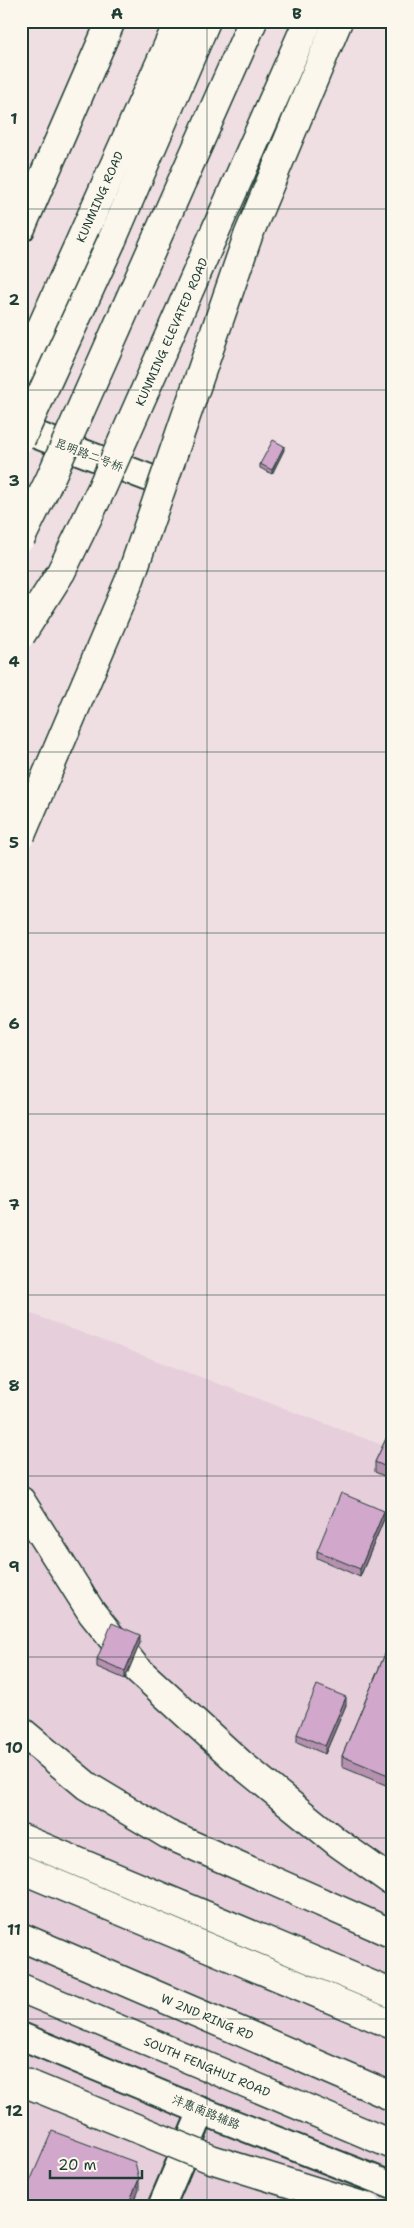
<svg xmlns="http://www.w3.org/2000/svg" width="414" height="2228" font-family="'Shantell Sans','LXGW WenKai TC',sans-serif">
  <style>
    .built { fill: #e6cedb }
    .lines { fill: none; stroke-linecap: round; stroke-linejoin: round }
    .street-casing { stroke: #1f3d34; stroke-width: 30 }
    .secondary-casing { stroke: #1f3d34; stroke-width: 31 }
    .primary-casing { stroke: #1f3d34; stroke-width: 31 }
    .highway-casing { stroke: #1f3d34; stroke-width: 31 }
    .path { stroke: #1f3d34; stroke-width: 3; stroke-dasharray: 4 4; stroke-linecap: butt }
    .street { stroke: #fbf7ec; stroke-width: 26 }
    .secondary { stroke: #fbf7ec; stroke-width: 28 }
    .primary { stroke: #fbf7ec; stroke-width: 28 }
    .highway { stroke: #fbf7ec; stroke-width: 28 }
    .highway-bridge-casing { stroke: #1f3d34; stroke-width: 31; stroke-linecap: butt }
    .highway-bridge { stroke: #fbf7ec; stroke-width: 28 }
    .wall { fill: #b590af; stroke: #1f3d34 }
    .shaded-wall { fill: #93758f; stroke: #1f3d34 }
    .building { fill: #d2a7cc; stroke: #1f3d34 }
    .grid { fill: none; stroke: #1f3d34; stroke-width: 1; stroke-opacity: 0.55 }
    .labels { text-anchor: middle; stroke-width: 4; stroke-linejoin: round; paint-order: stroke }
    .street-label { font-size: 12px; fill: #1f3d34; stroke: #fbf7ec }
    .neatline { fill: none; stroke: #1f3d34; stroke-width: 2 }
    .grid-label { font-size: 16px; text-anchor: middle; font-weight: bold; fill: #1f3d34 }
  </style>
  <rect width="100%" height="100%" fill="#efdfe2"/>
  <filter id="ink" filterUnits="userSpaceOnUse"><feTurbulence type="fractalNoise" baseFrequency=".02" numOctaves="2"/><feDisplacementMap in="SourceGraphic" scale="10" xChannelSelector="R" yChannelSelector="G"/><feConvolveMatrix kernelMatrix="1 2 1 2 8 2 1 2 1" color-interpolation-filters="sRGB"/></filter>
  <g filter="url(#ink)">
    <path class="built" d="M 21,1310 L 393,1449 L 393,2207 L 21,2207 Z"/>
    <g class="lines">
      <g class="street-casing">
        <g id="street">
          <path d="M 21,429 L 157,481"/>
          <path d="M 21,2036 L 202,2111 L 393,2186"/>
          <path d="M 161,2207 L 202,2111"/>
        </g>
      </g>
      <g class="secondary-casing">
        <g id="secondary">
          <path d="M 21,1838 L 393,1994"/>
          <path d="M 21,1988 L 393,2145"/>
        </g>
      </g>
      <g class="primary-casing">
        <g id="primary">
          <path d="M 21,228 L 111,21"/>
          <path d="M 21,373 L 179,21"/>
        </g>
      </g>
      <g class="highway-casing">
        <g id="highway">
          <path d="M 112,240 L 206,21"/>
          <path d="M 21,1501 L 92,1613 L 136,1668 L 241,1764 L 338,1843 L 393,1882"/>
          <path d="M 21,1869 L 393,2025"/>
          <path d="M 21,1937 L 393,2097"/>
        </g>
      </g>
      <path class="path" d="M 21,921 L 24,922 L 21,930"/>
      <use href="#street" class="street"/>
      <use href="#secondary" class="secondary"/>
      <use href="#primary" class="primary"/>
      <use href="#highway" class="highway"/>
      <g class="highway-bridge-casing">
        <g id="highway-bridge">
          <path d="M 21,439 L 112,240"/>
          <path d="M 21,538 L 50,479 L 253,21"/>
          <path d="M 21,635 L 61,572 L 101,490 L 308,21"/>
          <path d="M 21,835 L 130,579 L 248,236 L 338,21"/>
          <path d="M 21,1731 L 87,1786 L 167,1834 L 393,1934"/>
          <path d="M 21,2081 L 211,2159 L 366,2207"/>
        </g>
      </g>
      <use href="#highway-bridge" class="highway-bridge"/>
    </g>
    <g class="wall">
      <path d="M 284,450 L 272,474 L 260,468 L 260,464 Z"/>
      <path d="M 393,1424 L 393,1480 L 375,1472 L 375,1462 Z"/>
      <path d="M 384,1519 L 360,1577 L 317,1558 L 317,1551 Z"/>
      <path d="M 393,1635 L 393,1788 L 342,1767 L 342,1756 Z"/>
      <path d="M 140,1643 L 125,1679 L 97,1667 L 97,1659 Z"/>
      <path d="M 346,1705 L 325,1754 L 297,1742 L 297,1734 Z"/>
    </g>
    <g class="shaded-wall">
      <path d="M 284,446 L 284,450 L 272,474 L 272,470 Z"/>
      <path d="M 27,949 L 27,956 L 21,970 L 21,962 Z"/>
      <path d="M 384,1511 L 384,1519 L 360,1577 L 360,1569 Z"/>
      <path d="M 140,1635 L 140,1643 L 125,1679 L 125,1671 Z"/>
      <path d="M 346,1697 L 346,1705 L 325,1754 L 325,1746 Z"/>
      <path d="M 139,2179 L 139,2190 L 132,2207 L 127,2207 Z"/>
    </g>
    <g class="building">
      <path d="M 273,440 L 284,446 L 272,470 L 260,464 Z"/>
      <path d="M 21,946 L 27,949 L 21,962 Z"/>
      <path d="M 393,1424 L 393,1470 L 375,1462 Z"/>
      <path d="M 341,1493 L 384,1511 L 360,1569 L 317,1551 Z"/>
      <path d="M 112,1623 L 140,1635 L 125,1671 L 97,1659 Z"/>
      <path d="M 393,1635 L 393,1777 L 342,1756 Z"/>
      <path d="M 317,1685 L 346,1697 L 325,1746 L 297,1734 Z"/>
      <path d="M 52,2131 L 135,2162 L 139,2179 L 127,2207 L 21,2207 L 21,2202 Z"/>
    </g>
  </g>
  <path class="grid" d="M 207,21 L 207,2207M 21,209 L 393,209M 21,390 L 393,390M 21,571 L 393,571M 21,752 L 393,752M 21,933 L 393,933M 21,1114 L 393,1114M 21,1295 L 393,1295M 21,1476 L 393,1476M 21,1657 L 393,1657M 21,1838 L 393,1838M 21,2019 L 393,2019"/>
  <g class="labels">
    <g class="street-label">
      <text transform="translate(100 197) rotate(-66)" y="4">KUNMING ROAD</text>
      <text transform="translate(172 332) rotate(-66)" y="4">KUNMING ELEVATED ROAD</text>
      <text transform="translate(89 455) rotate(21)" y="4">昆明路二号桥</text>
      <text transform="translate(207 2017) rotate(23)" y="4">W 2ND RING RD</text>
      <text transform="translate(207 2067) rotate(23)" y="4">SOUTH FENGHUI ROAD</text>
      <text transform="translate(206 2112) rotate(22)" y="4">沣惠南路辅路</text>
    </g>
  </g>
  <rect width="414" height="2228" fill="none" stroke="#fbf7ec" stroke-width="55"/>
  <path d="M50 2170v8h92v-8" fill="none" stroke="#1f3d34" stroke-width="2.5"/>
  <text x="58" y="2170" font-size="15" fill="#1f3d34" stroke="#fbf7ec" stroke-width="4" paint-order="stroke">20 m</text>
  <rect x="28" y="28" width="358" height="2172" class="neatline"/>
  <g class="grid-label">
    <text x="117" y="19">A</text>
    <text x="297" y="19">B</text>
    <text x="14" y="124">1</text>
    <text x="14" y="305">2</text>
    <text x="14" y="486">3</text>
    <text x="14" y="667">4</text>
    <text x="14" y="848">5</text>
    <text x="14" y="1029">6</text>
    <text x="14" y="1210">7</text>
    <text x="14" y="1391">8</text>
    <text x="14" y="1572">9</text>
    <text x="14" y="1753">10</text>
    <text x="14" y="1935">11</text>
    <text x="14" y="2116">12</text>
  </g>
</svg>
